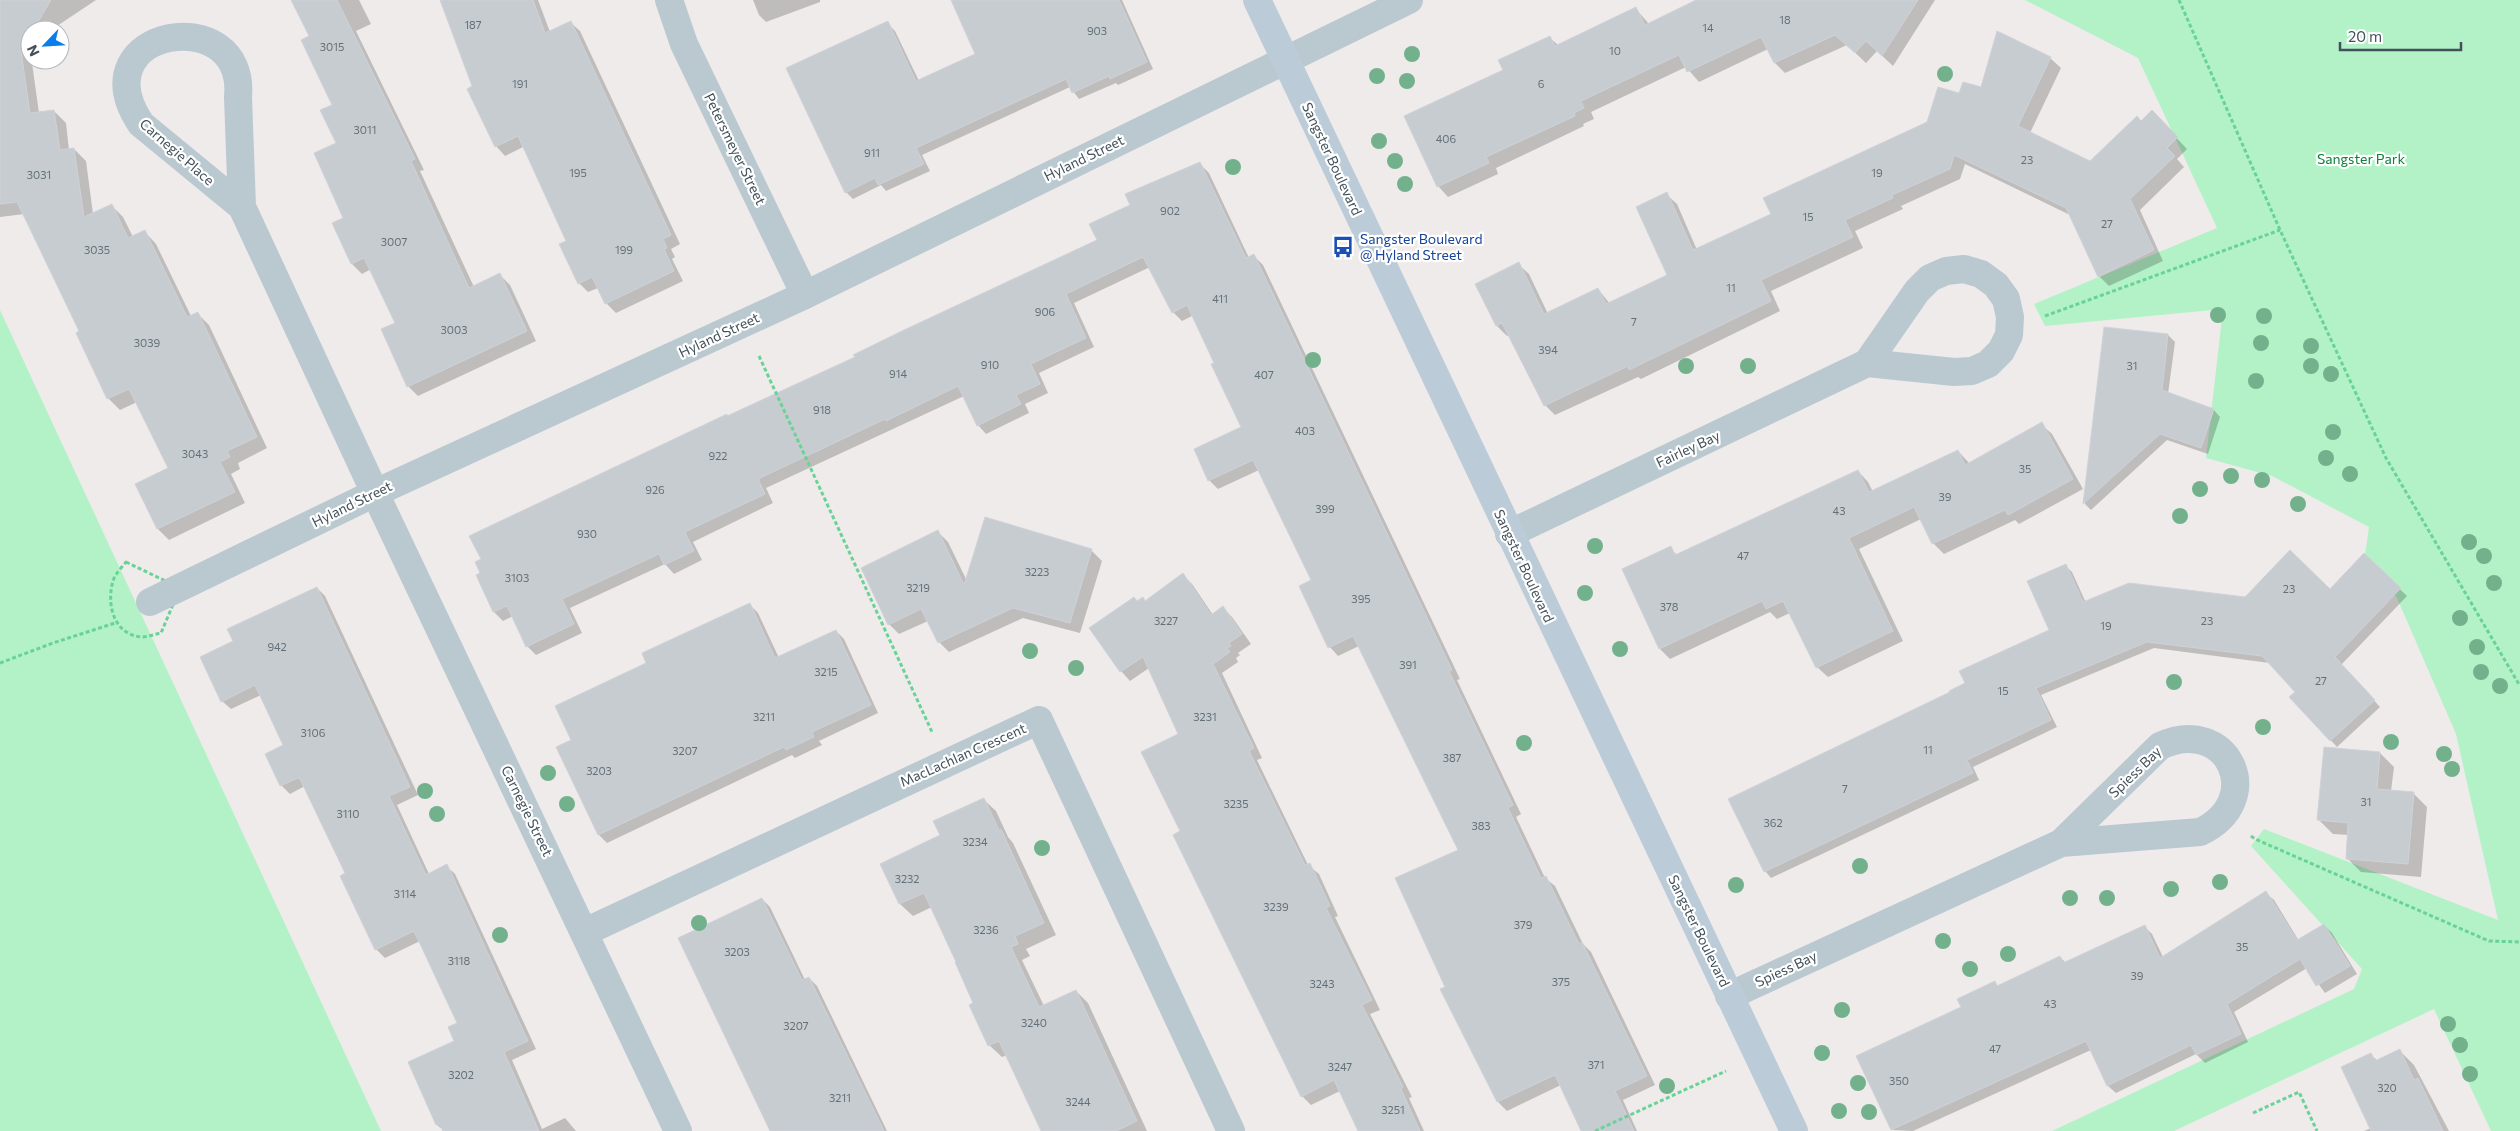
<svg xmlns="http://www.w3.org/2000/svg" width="2520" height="1131" font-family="Commissioner,sans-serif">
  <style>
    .green { fill: #b3f2c7 }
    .shadow { fill: #0003 }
    .building { fill: #c7ccd1; stroke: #cfd2d8 }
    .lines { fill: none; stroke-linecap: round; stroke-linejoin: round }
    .path { stroke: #69d396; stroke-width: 3; stroke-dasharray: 4 2.5; stroke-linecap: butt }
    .street { stroke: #bac8d0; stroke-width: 28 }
    .secondary { stroke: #bbcbd7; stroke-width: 28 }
    .tree { fill: #73b18c }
    .labels { text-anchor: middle; stroke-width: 4.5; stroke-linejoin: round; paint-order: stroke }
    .number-label { font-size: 11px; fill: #637078 }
    .street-label { font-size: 14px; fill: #42515a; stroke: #fff }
    .park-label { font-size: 14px; fill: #0e813e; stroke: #fff }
    .transit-label { font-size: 14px; fill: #164399; stroke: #fff; text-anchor: start }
  </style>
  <rect width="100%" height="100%" fill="#efebeb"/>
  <g class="green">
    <path d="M 2025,0 L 2520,0 L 2520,1131 L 2491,1131 L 2434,1009 L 2174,1131 L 2052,1131 L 2354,989 L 2362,969 L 2251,846 L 2264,829 L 2498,920 L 2456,734 L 2397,598 L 2365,555 L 2369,527 L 2272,476 L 2206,458 L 2223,309 L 2045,326 L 2034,304 L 2217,228 L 2138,58 Z"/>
    <path d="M 0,310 L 381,1131 L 0,1131 Z"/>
  </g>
  <g class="shadow">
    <path d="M 0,0 L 96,0 L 51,30 L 30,30 L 30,60 L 34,60 L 32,63 L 39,113 L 54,111 L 66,123 L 69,150 L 74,149 L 86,161 L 93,214 L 111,205 L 123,217 L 133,237 L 145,232 L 156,244 L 191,316 L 197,313 L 209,325 L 267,448 L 238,463 L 240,469 L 231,474 L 245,503 L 169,540 L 158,529 L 136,484 L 169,468 L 137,402 L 120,410 L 108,398 L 81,332 L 24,214 L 0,217 Z"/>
    <path d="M 293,0 L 359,0 L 371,24 L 356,31 L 424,170 L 420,171 L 474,287 L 500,275 L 510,285 L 536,341 L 418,396 L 408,386 L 396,324 L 371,269 L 362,274 L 352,264 L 333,223 L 345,218 L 333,105 L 310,37 Z"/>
    <path d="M 442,0 L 538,0 L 550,32 L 570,22 L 580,31 L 680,244 L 671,249 L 675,257 L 672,259 L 683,281 L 616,313 L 606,303 L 598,288 L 588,292 L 579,283 L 568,242 L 525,146 L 505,156 L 496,146 Z"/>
    <path d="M 753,0 L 820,0 L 820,2 L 766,22 L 759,15 Z"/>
    <path d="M 953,0 L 1122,0 L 1153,69 L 1118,85 L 1116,83 L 1079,99 L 1070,87 L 922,155 L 930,171 L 886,191 L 881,185 L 853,199 L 846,192 L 888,24 L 895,31 L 919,81 L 977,54 Z"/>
    <path d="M 1699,0 L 1935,0 L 1893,66 L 1877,51 L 1866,63 L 1847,45 L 1785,73 L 1775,63 L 1768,49 L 1699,82 L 1686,67 L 1591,112 L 1594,119 L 1583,124 L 1584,126 L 1496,168 L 1498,174 L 1448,197 L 1438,186 L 1504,70 L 1550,38 L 1558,45 L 1636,9 L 1649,24 Z"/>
    <path d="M 2050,58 L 2061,68 L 2030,133 L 2090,162 L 2152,112 L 2187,149 L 2177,159 L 2184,167 L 2140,210 L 2163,261 L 2109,286 L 2099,276 L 2070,215 L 1965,164 L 1960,179 L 1901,206 L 1903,209 L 1855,231 L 1863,248 L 1771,291 L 1780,311 L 1641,379 L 1638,377 L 1555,415 L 1545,405 L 1509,335 L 1507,336 L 1497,326 L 1518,264 L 1529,274 L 1548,314 L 1598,289 L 1610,304 L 1668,276 L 1666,194 L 1677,204 L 1697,250 L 1772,215 L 1928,123 L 1960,95 L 1982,89 Z"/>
    <path d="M 1200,164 L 1209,173 L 1249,258 L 1254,256 L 1263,265 L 1460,679 L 1457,680 L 1521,814 L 1516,817 L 1545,878 L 1555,886 L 1583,944 L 1591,952 L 1655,1085 L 1623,1100 L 1637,1131 L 1583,1131 L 1561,1085 L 1507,1111 L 1498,1102 L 1442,989 L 1446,987 L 1459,851 L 1359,646 L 1338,656 L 1330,647 L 1312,581 L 1259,470 L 1218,489 L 1209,480 L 1195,450 L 1242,428 L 1194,315 L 1182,321 L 1173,312 L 1150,267 L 1074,303 L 1094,347 L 1039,373 L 1048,393 L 1025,404 L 1029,413 L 986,434 L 978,425 L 964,396 L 766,488 L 773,503 L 693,542 L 702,560 L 674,574 L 665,564 L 570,608 L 582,633 L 536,655 L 527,646 L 513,616 L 503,621 L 494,612 L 477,576 L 728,417 L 856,358 L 1099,241 L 1132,205 Z"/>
    <path d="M 2106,328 L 2168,335 L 2175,342 L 2168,394 L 2214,410 L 2220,417 L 2208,454 L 2167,440 L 2091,510 L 2085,504 Z"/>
    <path d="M 2041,424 L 2052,434 L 2083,489 L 2019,524 L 2015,520 L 1944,554 L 1933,543 L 1921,519 L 1859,549 L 1903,641 L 1828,677 L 1817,667 L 1790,613 L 1777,619 L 1770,612 L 1670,659 L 1660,649 L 1670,548 L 1677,555 L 1858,471 L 1868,482 L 1873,492 L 1958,451 L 1970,464 Z"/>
    <path d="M 986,519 L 1092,551 L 1102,561 L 1080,633 L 1023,618 L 949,652 L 939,642 L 928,621 L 899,634 L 889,624 L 938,532 L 948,542 L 967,581 Z"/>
    <path d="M 2364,555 L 2407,596 L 2341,665 L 2380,707 L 2337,747 L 2291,697 L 2296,692 L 2270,663 L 2154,648 L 2041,695 L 2057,727 L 1973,767 L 1979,780 L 1771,878 L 1765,871 L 1951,693 L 2051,630 L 2065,565 L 2072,572 L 2086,603 L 2246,598 L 2330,591 Z"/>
    <path d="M 1183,575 L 1192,584 L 1213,615 L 1223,608 L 1232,617 L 1251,644 L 1238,653 L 1240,655 L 1236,658 L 1238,662 L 1222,673 L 1262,758 L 1257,760 L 1308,865 L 1319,874 L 1338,916 L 1335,917 L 1380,1010 L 1370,1014 L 1412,1097 L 1409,1098 L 1424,1131 L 1359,1131 L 1340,1091 L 1311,1105 L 1302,1096 L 1182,832 L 1180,734 L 1149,668 L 1130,681 L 1121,671 L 1138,602 L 1143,599 L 1146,602 Z"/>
    <path d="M 317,588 L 325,596 L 418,795 L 397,805 L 429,874 L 446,866 L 455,874 L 536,1049 L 512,1060 L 542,1129 L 565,1118 L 576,1131 L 444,1131 L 437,1125 L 459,1024 L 420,941 L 385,958 L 376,949 L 347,874 L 305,786 L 290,794 L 281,785 L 284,746 L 261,695 L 231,709 L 222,701 L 234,642 Z"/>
    <path d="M 750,605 L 758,613 L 779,658 L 836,631 L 844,639 L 878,713 L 819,741 L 822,745 L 795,758 L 792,755 L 607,843 L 599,835 L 573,741 L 648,664 Z"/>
    <path d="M 2380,753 L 2394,767 L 2391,791 L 2413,793 L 2427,807 L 2421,877 L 2361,872 L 2347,858 L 2349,835 L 2333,834 L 2319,820 Z"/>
    <path d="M 983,799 L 996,811 L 1008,837 L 1013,843 L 1056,935 L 1026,949 L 1030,956 L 1022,960 L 1044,1006 L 1076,991 L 1088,1003 L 1147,1131 L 1042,1131 L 1007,1055 L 1002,1057 L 989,1045 L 975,1003 L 932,907 L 913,916 L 900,904 L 882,864 L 942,836 Z"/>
    <path d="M 2266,893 L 2274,900 L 2299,941 L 2324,925 L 2332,933 L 2357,974 L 2325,993 L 2307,968 L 2234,1012 L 2248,1042 L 2205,1063 L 2196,1054 L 2116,1093 L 2108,1086 L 2091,1050 L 1913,1131 L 1892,1130 L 1962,1008 L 1994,982 L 1998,986 L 2060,957 L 2066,963 L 2145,927 L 2152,934 L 2163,957 Z"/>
    <path d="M 762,899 L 770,907 L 805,980 L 809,978 L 817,986 L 887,1131 L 776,1131 Z"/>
    <path d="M 2400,1051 L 2414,1065 L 2449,1131 L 2364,1131 L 2371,1128 L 2371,1055 L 2378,1061 Z"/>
  </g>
  <g class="building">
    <path d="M 0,0 L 51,0 L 33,30 L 30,30 L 30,35 L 21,51 L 30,113 L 54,110 L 60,150 L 74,148 L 84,217 L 112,204 L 128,238 L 145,230 L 187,317 L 198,312 L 257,437 L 227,451 L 230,457 L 220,462 L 235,492 L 157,529 L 135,484 L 168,468 L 129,389 L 107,399 L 76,333 L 79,331 L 17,202 L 0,204 Z"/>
    <path d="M 291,0 L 337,0 L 415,159 L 411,161 L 469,288 L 500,273 L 527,331 L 407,387 L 381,329 L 395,323 L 364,258 L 351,264 L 332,223 L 343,218 L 314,153 L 336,143 L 320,110 L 332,105 L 301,40 L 309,36 Z"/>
    <path d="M 440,0 L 533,0 L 545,33 L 571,21 L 671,235 L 663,239 L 667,248 L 664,249 L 674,271 L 605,304 L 592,277 L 578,284 L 559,244 L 566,241 L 518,136 L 495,147 L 467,89 L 472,86 Z"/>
    <path d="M 951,0 L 1119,0 L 1147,62 L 1110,79 L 1109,76 L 1072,93 L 1066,79 L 916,148 L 924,164 L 878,185 L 875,178 L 845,193 L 786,68 L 888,21 L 916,81 L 975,54 Z"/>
    <path d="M 1696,0 L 1918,0 L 1882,56 L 1866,41 L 1855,53 L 1835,35 L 1774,63 L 1761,37 L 1687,72 L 1679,55 L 1581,101 L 1584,108 L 1574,113 L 1575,116 L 1486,157 L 1489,163 L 1437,187 L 1404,116 L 1503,70 L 1498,60 L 1550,36 L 1555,46 L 1636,7 L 1645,25 Z"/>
    <path d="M 1997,31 L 2051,57 L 2018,126 L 2090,161 L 2137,116 L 2141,121 L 2152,110 L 2178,137 L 2167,148 L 2175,156 L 2130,199 L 2154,250 L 2098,277 L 2066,208 L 1954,155 L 1950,169 L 1892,195 L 1893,198 L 1845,220 L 1853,237 L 1761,280 L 1771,301 L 1629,370 L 1628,366 L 1544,406 L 1502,323 L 1496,326 L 1475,284 L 1519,262 L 1544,314 L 1598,288 L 1606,304 L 1667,275 L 1636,207 L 1667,192 L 1693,250 L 1771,214 L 1763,198 L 1927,122 L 1938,87 L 1959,93 L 1963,82 L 1981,87 Z"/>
    <path d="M 1200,162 L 1246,258 L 1254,254 L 1452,670 L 1449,671 L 1513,805 L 1508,808 L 1541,878 L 1546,876 L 1579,944 L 1582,942 L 1647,1076 L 1615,1091 L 1634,1131 L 1581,1131 L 1555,1075 L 1497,1102 L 1440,989 L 1445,987 L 1395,878 L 1458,850 L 1353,636 L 1328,648 L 1299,586 L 1311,580 L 1253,460 L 1208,481 L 1194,449 L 1241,427 L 1211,364 L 1214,363 L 1187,305 L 1172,313 L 1143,257 L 1066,294 L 1086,338 L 1031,364 L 1040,384 L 1016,395 L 1021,404 L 977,426 L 958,386 L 886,421 L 885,419 L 758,479 L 765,494 L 685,532 L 694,551 L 664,565 L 659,554 L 562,599 L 574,624 L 526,647 L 507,606 L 493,612 L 476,575 L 480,573 L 475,562 L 481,559 L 469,536 L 727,414 L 727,416 L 855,357 L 853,355 L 904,330 L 1097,240 L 1089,224 L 1130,205 L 1125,194 Z"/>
    <path d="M 2104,327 L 2168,334 L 2162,390 L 2214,409 L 2201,448 L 2160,434 L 2083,504 Z"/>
    <path d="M 2042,422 L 2073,479 L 2008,515 L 2005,510 L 1932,544 L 1914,507 L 1849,538 L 1893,631 L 1816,668 L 1783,601 L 1766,609 L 1762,601 L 1659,649 L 1622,569 L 1671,546 L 1675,555 L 1858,470 L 1869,492 L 1958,450 L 1965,465 Z"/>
    <path d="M 985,517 L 1092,549 L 1070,623 L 1013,608 L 938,643 L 921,609 L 888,625 L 861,568 L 938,530 L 964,585 Z"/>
    <path d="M 2290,550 L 2330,589 L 2364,553 L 2401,588 L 2335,657 L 2375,700 L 2330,741 L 2289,697 L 2295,692 L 2262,656 L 2147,642 L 2036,688 L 2051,720 L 1967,760 L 1973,773 L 1764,872 L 1728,799 L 1950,692 L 1949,691 L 1965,683 L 1959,671 L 2049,630 L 2027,581 L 2066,564 L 2083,602 L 2129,583 L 2245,597 Z"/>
    <path d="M 1183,573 L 1211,615 L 1223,606 L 1242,634 L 1229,643 L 1231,646 L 1227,648 L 1230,652 L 1213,664 L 1254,748 L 1249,751 L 1305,865 L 1310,863 L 1330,906 L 1326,908 L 1372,1000 L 1362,1005 L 1403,1087 L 1401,1089 L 1420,1131 L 1358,1131 L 1334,1080 L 1301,1097 L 1173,835 L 1180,831 L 1141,752 L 1178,734 L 1143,657 L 1120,672 L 1089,628 L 1134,597 L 1137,601 L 1143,597 L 1145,601 Z"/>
    <path d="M 317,587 L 410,787 L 389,796 L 426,875 L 447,864 L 528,1041 L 504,1052 L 539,1131 L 443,1131 L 439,1124 L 436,1125 L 408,1062 L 454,1041 L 448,1027 L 457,1023 L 414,931 L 375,950 L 340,876 L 345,873 L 300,779 L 298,778 L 280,786 L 265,754 L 283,745 L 255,685 L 221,702 L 200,657 L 233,641 L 227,629 Z"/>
    <path d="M 750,603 L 775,658 L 836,630 L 871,705 L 812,732 L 814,737 L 786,750 L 784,747 L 598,835 L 556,747 L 571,740 L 555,706 L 646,663 L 642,653 Z"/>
    <path d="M 2324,747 L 2380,752 L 2377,789 L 2414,792 L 2408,864 L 2346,859 L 2348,823 L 2317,820 Z"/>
    <path d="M 984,798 L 999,830 L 1001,829 L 1044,923 L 1015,936 L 1018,944 L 1011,947 L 1039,1007 L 1076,990 L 1137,1121 L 1116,1131 L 1041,1131 L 999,1041 L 988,1046 L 969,1005 L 973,1003 L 955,962 L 956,962 L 924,893 L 899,904 L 880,864 L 940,835 L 933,821 Z"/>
    <path d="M 2266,891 L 2297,940 L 2324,924 L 2350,966 L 2316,986 L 2300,959 L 2227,1004 L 2241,1034 L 2196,1055 L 2191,1045 L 2107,1086 L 2086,1041 L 1891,1130 L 1856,1056 L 1961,1007 L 1957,999 L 1995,981 L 1997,986 L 2060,956 L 2063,963 L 2145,925 L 2160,958 Z"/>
    <path d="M 762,898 L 802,980 L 809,977 L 884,1131 L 770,1131 L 678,938 Z"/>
    <path d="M 2400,1049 L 2414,1080 L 2418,1078 L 2443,1131 L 2371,1131 L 2341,1067 L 2371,1053 L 2375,1061 Z"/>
  </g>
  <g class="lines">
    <g class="path">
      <path d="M 2179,0 L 2280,230 L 2386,458 L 2520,686"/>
      <path d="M 2045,316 L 2280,230"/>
      <path d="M 759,356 L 932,732"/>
      <path d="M 126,562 L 180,588 L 161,633 C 155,634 148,637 142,637 C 114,635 106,605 113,581 C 115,574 122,567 126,562 Z"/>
      <path d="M 0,663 L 53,643 L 115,623"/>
      <path d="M 2251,836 L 2255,839 L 2489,941 L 2520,942"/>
      <path d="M 2253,1113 L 2299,1092 L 2317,1131"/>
      <path d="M 1595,1131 L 1726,1071"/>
    </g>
    <g class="street">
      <path d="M 669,0 L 684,44 L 805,295"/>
      <path d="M 242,207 L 141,124 C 77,28 247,0 238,97 L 242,207 L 375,493 L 678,1131"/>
      <path d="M 1509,534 L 1867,363 L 1917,291 L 1930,278 L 1946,271 L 1964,269 L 1981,274 L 1996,285 L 2006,299 L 2010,317 L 2009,335 L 2001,351 L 1988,364 L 1972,371 L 1954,372 L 1867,363"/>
      <path d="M 150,602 L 375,493 L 805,295 L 1409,0"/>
      <path d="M 585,932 L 1039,720 L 1231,1131"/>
      <path d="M 1729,996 L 2061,843 L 2160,746 C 2228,714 2268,800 2200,832 L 2061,843"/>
    </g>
    <path class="secondary" d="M 1257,0 L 1794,1131"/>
  </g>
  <g class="tree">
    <circle cx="1412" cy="54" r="8"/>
    <circle cx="1945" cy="74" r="8"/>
    <circle cx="1377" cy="76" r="8"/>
    <circle cx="1407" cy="81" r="8"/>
    <circle cx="1379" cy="141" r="8"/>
    <circle cx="1395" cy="161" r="8"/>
    <circle cx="1233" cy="167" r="8"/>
    <circle cx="1405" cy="184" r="8"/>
    <circle cx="2218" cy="315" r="8"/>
    <circle cx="2264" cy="316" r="8"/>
    <circle cx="2261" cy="343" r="8"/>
    <circle cx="2311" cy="346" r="8"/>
    <circle cx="1313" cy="360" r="8"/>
    <circle cx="1686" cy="366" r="8"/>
    <circle cx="1748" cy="366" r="8"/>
    <circle cx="2311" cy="366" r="8"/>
    <circle cx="2331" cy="374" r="8"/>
    <circle cx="2256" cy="381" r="8"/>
    <circle cx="2333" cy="432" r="8"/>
    <circle cx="2326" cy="458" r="8"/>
    <circle cx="2350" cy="474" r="8"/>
    <circle cx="2231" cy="476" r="8"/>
    <circle cx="2262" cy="480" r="8"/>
    <circle cx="2200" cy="489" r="8"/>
    <circle cx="2298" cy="504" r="8"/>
    <circle cx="2180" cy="516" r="8"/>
    <circle cx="2469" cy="542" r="8"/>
    <circle cx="1595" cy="546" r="8"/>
    <circle cx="2484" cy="556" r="8"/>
    <circle cx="2494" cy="583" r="8"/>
    <circle cx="1585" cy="593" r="8"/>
    <circle cx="2460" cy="618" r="8"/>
    <circle cx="2477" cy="647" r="8"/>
    <circle cx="1620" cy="649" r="8"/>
    <circle cx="1030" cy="651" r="8"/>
    <circle cx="1076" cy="668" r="8"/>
    <circle cx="2481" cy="672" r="8"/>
    <circle cx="2174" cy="682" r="8"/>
    <circle cx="2500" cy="686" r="8"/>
    <circle cx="2263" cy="727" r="8"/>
    <circle cx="2391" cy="742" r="8"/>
    <circle cx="1524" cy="743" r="8"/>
    <circle cx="2444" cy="754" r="8"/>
    <circle cx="2452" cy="769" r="8"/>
    <circle cx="548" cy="773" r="8"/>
    <circle cx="425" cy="791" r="8"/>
    <circle cx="567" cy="804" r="8"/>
    <circle cx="437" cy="814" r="8"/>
    <circle cx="1042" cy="848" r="8"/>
    <circle cx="1860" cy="866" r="8"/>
    <circle cx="2220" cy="882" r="8"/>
    <circle cx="1736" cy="885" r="8"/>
    <circle cx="2171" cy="889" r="8"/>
    <circle cx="2070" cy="898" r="8"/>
    <circle cx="2107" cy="898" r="8"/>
    <circle cx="699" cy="923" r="8"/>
    <circle cx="500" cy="935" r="8"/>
    <circle cx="1943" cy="941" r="8"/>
    <circle cx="2008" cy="954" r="8"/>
    <circle cx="1970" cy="969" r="8"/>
    <circle cx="1842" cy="1010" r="8"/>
    <circle cx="2448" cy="1024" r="8"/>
    <circle cx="2460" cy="1045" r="8"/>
    <circle cx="1822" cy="1053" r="8"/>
    <circle cx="2470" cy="1074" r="8"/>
    <circle cx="1858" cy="1083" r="8"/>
    <circle cx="1667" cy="1086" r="8"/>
    <circle cx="1839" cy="1111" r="8"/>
    <circle cx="1869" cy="1112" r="8"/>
  </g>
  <defs>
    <g id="bus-bare" transform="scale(1.725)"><path d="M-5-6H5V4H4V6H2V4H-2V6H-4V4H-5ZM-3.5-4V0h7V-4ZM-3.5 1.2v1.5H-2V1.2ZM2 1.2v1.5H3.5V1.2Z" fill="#1a4fb4" stroke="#fff" stroke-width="2.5" paint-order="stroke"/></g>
  </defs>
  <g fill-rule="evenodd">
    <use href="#bus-bare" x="1343" y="247"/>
  </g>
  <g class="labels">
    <g class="number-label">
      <text x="1785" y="24">18</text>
      <text x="473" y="29">187</text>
      <text x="1708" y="32">14</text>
      <text x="1097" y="35">903</text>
      <text x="332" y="51">3015</text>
      <text x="1615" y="55">10</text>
      <text x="520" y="88">191</text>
      <text x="1541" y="88">6</text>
      <text x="365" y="134">3011</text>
      <text x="1446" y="143">406</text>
      <text x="872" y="157">911</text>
      <text x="2027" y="164">23</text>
      <text x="578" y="177">195</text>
      <text x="1877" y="177">19</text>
      <text x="39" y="179">3031</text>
      <text x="1170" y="215">902</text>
      <text x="1808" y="221">15</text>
      <text x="2107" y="228">27</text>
      <text x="394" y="246">3007</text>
      <text x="97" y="254">3035</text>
      <text x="624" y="254">199</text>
      <text x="1731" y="292">11</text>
      <text x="1220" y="303">411</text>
      <text x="1045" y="316">906</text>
      <text x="1634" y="326">7</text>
      <text x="454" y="334">3003</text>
      <text x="147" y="347">3039</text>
      <text x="1548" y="354">394</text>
      <text x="990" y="369">910</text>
      <text x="2132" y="370">31</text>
      <text x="898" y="378">914</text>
      <text x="1264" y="379">407</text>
      <text x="822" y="414">918</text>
      <text x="1305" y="435">403</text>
      <text x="195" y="458">3043</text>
      <text x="718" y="460">922</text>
      <text x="2025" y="473">35</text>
      <text x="655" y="494">926</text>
      <text x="1945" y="501">39</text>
      <text x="1325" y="513">399</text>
      <text x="1839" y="515">43</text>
      <text x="587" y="538">930</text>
      <text x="1743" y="560">47</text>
      <text x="1037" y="576">3223</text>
      <text x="517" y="582">3103</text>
      <text x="918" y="592">3219</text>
      <text x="2289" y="593">23</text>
      <text x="1361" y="603">395</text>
      <text x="1669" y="611">378</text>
      <text x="1166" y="625">3227</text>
      <text x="2207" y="625">23</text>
      <text x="2106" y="630">19</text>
      <text x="277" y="651">942</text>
      <text x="1408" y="669">391</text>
      <text x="826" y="676">3215</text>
      <text x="2321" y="685">27</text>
      <text x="2003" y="695">15</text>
      <text x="764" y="721">3211</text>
      <text x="1205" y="721">3231</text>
      <text x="313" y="737">3106</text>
      <text x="1928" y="754">11</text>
      <text x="685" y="755">3207</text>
      <text x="1452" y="762">387</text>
      <text x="599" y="775">3203</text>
      <text x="1845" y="793">7</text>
      <text x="2366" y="806">31</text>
      <text x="1236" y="808">3235</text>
      <text x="348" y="818">3110</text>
      <text x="1773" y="827">362</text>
      <text x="1481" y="830">383</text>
      <text x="975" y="846">3234</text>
      <text x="907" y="883">3232</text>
      <text x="405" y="898">3114</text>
      <text x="1276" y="911">3239</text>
      <text x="1523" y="929">379</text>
      <text x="986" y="934">3236</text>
      <text x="2242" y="951">35</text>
      <text x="737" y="956">3203</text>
      <text x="459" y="965">3118</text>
      <text x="2137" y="980">39</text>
      <text x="1561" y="986">375</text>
      <text x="1322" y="988">3243</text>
      <text x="2050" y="1008">43</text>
      <text x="1034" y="1027">3240</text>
      <text x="796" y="1030">3207</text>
      <text x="1995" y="1053">47</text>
      <text x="1596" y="1069">371</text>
      <text x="1340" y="1071">3247</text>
      <text x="461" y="1079">3202</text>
      <text x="1899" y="1085">350</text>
      <text x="2387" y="1092">320</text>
      <text x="840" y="1102">3211</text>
      <text x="1078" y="1106">3244</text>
      <text x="1393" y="1114">3251</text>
    </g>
    <g class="street-label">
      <text transform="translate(735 149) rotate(64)" y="5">Petersmeyer Street</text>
      <text transform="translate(177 152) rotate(41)" y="5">Carnegie Place</text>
      <text transform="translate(1084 158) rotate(-26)" y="5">Hyland Street</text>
      <text transform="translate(1332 159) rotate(65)" y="5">Sangster Boulevard</text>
      <text transform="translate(719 335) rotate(-25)" y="5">Hyland Street</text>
      <text transform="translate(1688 449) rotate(-25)" y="5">Fairley Bay</text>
      <text transform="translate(352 504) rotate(-26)" y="5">Hyland Street</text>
      <text transform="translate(1524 566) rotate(65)" y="5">Sangster Boulevard</text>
      <text transform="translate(963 755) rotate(-24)" y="5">MacLachlan Crescent</text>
      <text transform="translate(2135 772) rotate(-44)" y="5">Spiess Bay</text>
      <text transform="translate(527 811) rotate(64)" y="5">Carnegie Street</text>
      <text transform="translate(1699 931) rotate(64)" y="5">Sangster Boulevard</text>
      <text transform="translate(1786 969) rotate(-25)" y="5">Spiess Bay</text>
    </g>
    <g class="park-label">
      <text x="2361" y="164">Sangster Park</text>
    </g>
    <g class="transit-label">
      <text x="1360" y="244">Sangster Boulevard<tspan x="1360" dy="16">@ Hyland Street</tspan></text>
    </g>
  </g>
  <g transform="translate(45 45) rotate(245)"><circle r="24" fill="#ffffff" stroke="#b3b9bd"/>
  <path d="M0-4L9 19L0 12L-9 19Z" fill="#087eec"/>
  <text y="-8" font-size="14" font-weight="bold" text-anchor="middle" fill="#42515a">N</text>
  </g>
  <path d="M2340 42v8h121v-8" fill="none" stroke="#42515a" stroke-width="2.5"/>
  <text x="2348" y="42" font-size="15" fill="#42515a" stroke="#ffffff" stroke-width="4" paint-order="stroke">20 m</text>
</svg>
